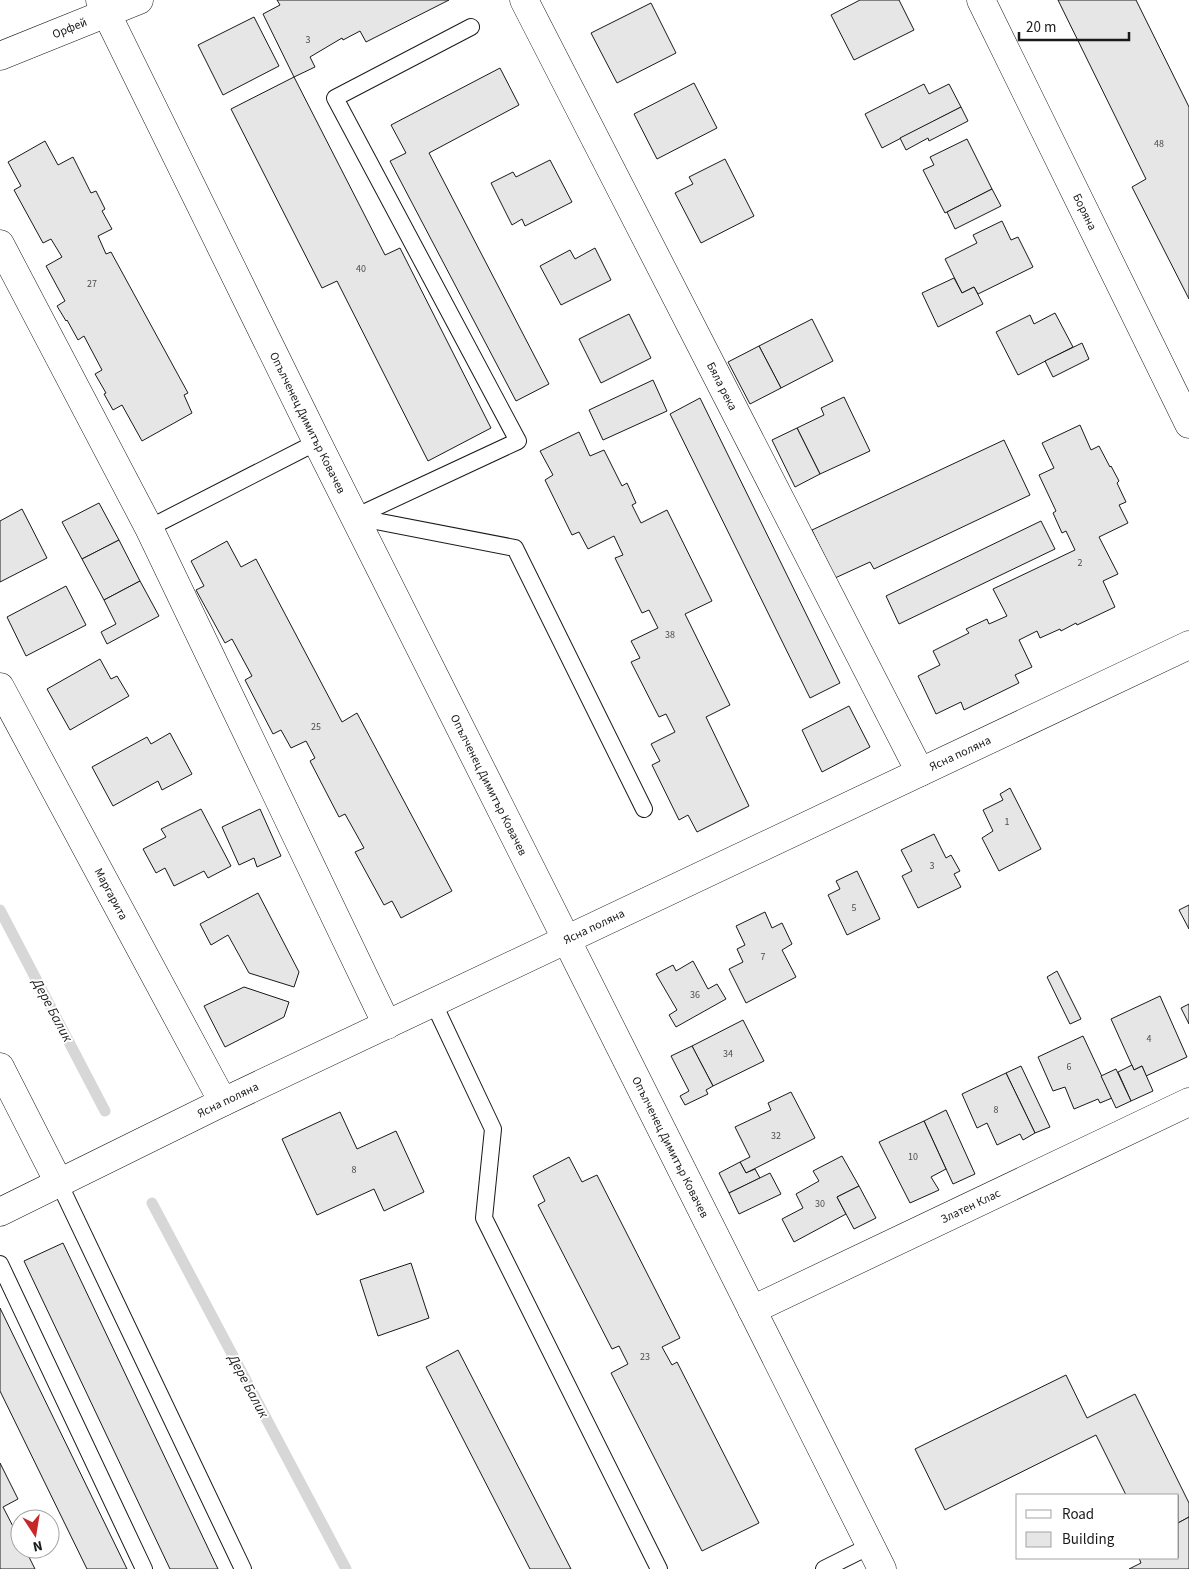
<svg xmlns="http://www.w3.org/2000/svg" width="1189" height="1569" font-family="'Source Sans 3',sans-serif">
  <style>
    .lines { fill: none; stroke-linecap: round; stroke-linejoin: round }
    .stream { stroke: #d7d7d7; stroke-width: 11 }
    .building { fill: #e6e6e6; stroke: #1a1a1a }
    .lane-casing { stroke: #1a1a1a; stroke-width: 18 }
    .street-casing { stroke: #1a1a1a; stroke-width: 29 }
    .secondary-casing { stroke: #1a1a1a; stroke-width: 29 }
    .lane { stroke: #fff; stroke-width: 16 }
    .street { stroke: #fff; stroke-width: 28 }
    .secondary { stroke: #fff; stroke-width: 28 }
    .labels { text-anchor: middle; stroke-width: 4; stroke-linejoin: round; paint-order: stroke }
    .number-label { font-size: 10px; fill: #4d4d4d }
    .street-label { font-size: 12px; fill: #1a1a1a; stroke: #fff }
    .water-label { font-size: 14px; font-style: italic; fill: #1a1a1a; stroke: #fff }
  </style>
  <rect width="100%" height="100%" fill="#fff"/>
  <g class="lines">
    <g class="stream">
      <path d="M 0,910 L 105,1111"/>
      <path d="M 152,1203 L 346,1569"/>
    </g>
  </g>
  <g class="building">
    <path d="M 277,0 L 449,0 L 366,42 L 360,31 L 343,40 L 342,38 L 310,57 L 315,67 L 294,77 L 263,14 L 280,5 Z"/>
    <path d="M 860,0 L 899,0 L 914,30 L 854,60 L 831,15 Z"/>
    <path d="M 1058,0 L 1136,0 L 1189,107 L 1189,299 L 1132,187 L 1146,179 Z"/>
    <path d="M 651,3 L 676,53 L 617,83 L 591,33 Z"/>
    <path d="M 254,17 L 279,66 L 223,95 L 198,45 Z"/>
    <path d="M 500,68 L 519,105 L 429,153 L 549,384 L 516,401 L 390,161 L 406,153 L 391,125 Z"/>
    <path d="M 294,77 L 385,255 L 400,248 L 491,428 L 428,461 L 337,281 L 322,288 L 231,109 Z"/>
    <path d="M 694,83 L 717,128 L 657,159 L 634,114 Z"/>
    <path d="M 924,84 L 929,94 L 949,84 L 961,107 L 882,148 L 865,114 Z"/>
    <path d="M 961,107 L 968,121 L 929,141 L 928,138 L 906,150 L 900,138 Z"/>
    <path d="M 967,139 L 992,189 L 945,213 L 923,170 L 934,165 L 930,157 Z"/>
    <path d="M 45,141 L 58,165 L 73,157 L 91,193 L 96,191 L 105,209 L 102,211 L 112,229 L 98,236 L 106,254 L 111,252 L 188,393 L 184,395 L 192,413 L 142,441 L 122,405 L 113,410 L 104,394 L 106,393 L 95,374 L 102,370 L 84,336 L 78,340 L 67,320 L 66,321 L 57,306 L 65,301 L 46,266 L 62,257 L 51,239 L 43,243 L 14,190 L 21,186 L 8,162 Z"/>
    <path d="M 725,159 L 754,216 L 701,243 L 675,193 L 693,184 L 689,177 Z"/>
    <path d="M 550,160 L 572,202 L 525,226 L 522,219 L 512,225 L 491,183 L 513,172 L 516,177 Z"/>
    <path d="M 992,189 L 1001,206 L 955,229 L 947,212 Z"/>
    <path d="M 1002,221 L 1011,240 L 1018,237 L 1033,267 L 978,294 L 974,287 L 962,293 L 945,259 L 977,243 L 973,235 Z"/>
    <path d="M 595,248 L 611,280 L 561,305 L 540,266 L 570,250 L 575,259 Z"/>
    <path d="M 954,278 L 962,293 L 974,287 L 983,304 L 938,327 L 922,293 Z"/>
    <path d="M 1055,313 L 1073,347 L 1018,375 L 996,332 L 1030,315 L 1034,324 Z"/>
    <path d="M 629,314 L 651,358 L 601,383 L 579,339 Z"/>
    <path d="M 812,319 L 833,361 L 781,388 L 759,346 Z"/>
    <path d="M 1082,343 L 1089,359 L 1053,377 L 1045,361 Z"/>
    <path d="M 759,346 L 781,388 L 750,404 L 728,362 Z"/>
    <path d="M 653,380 L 667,411 L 603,440 L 589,410 Z"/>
    <path d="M 844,397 L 870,451 L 820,474 L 797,428 L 824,415 L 821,408 Z"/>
    <path d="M 700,398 L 840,683 L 810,698 L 670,414 Z"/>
    <path d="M 1080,425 L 1091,450 L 1099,446 L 1110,467 L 1111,466 L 1119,481 L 1117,483 L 1126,502 L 1119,505 L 1128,523 L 1099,537 L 1118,574 L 1103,581 L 1115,607 L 1077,625 L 1076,623 L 1061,631 L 1060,629 L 1040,638 L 1037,631 L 1019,640 L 1032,667 L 1015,675 L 1019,683 L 964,710 L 961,702 L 936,714 L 918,676 L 940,665 L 933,651 L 969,633 L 966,629 L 987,619 L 989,624 L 1007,616 L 993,589 L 1075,550 L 1066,531 L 1062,533 L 1053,513 L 1056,511 L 1039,475 L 1054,468 L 1042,443 Z"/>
    <path d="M 797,428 L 820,474 L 795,487 L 772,440 Z"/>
    <path d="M 579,432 L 590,456 L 604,450 L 622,486 L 627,483 L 636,503 L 632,505 L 641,523 L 667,510 L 712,601 L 685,614 L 730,705 L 706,717 L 749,806 L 697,832 L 688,815 L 679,820 L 652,765 L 660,761 L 651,744 L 675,732 L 666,714 L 659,717 L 631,662 L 640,658 L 631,641 L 658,628 L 649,610 L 642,613 L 615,558 L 623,555 L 614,536 L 588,549 L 579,532 L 572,535 L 545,480 L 553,475 L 540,451 Z"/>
    <path d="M 1004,440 L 1030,495 L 874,569 L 870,562 L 835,578 L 812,530 Z"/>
    <path d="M 99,503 L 119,540 L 82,559 L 62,522 Z"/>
    <path d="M 22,509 L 47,558 L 0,582 L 0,521 Z"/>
    <path d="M 1041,521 L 1055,549 L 899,624 L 886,596 Z"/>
    <path d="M 119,540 L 140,581 L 104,600 L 82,559 Z"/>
    <path d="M 227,541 L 241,567 L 256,559 L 342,722 L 357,713 L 452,891 L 401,918 L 392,901 L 384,905 L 355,852 L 364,848 L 345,814 L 339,817 L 310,761 L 315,758 L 306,741 L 291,748 L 281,730 L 273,734 L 245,680 L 252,676 L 232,639 L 225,643 L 196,590 L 204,586 L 191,561 Z"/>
    <path d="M 140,581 L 159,616 L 107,644 L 101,632 L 116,624 L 104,600 Z"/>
    <path d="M 66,586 L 86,625 L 26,656 L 7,617 Z"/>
    <path d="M 100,659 L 111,679 L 117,676 L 129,696 L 70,730 L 47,689 Z"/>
    <path d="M 849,706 L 870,747 L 822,772 L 802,730 Z"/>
    <path d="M 170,733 L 192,774 L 162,790 L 158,781 L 113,806 L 92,767 L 147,737 L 151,744 Z"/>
    <path d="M 1010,788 L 1041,849 L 999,871 L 982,838 L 993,831 L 983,810 L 1003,800 L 1000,794 Z"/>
    <path d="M 201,809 L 231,866 L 208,878 L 204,871 L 174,886 L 165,868 L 156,873 L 143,849 L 166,837 L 161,829 Z"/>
    <path d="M 260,809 L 281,856 L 257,867 L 254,858 L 239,865 L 222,827 Z"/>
    <path d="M 934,834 L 946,858 L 951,855 L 960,871 L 954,874 L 961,887 L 918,908 L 902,876 L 912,871 L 901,850 Z"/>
    <path d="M 857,871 L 880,919 L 847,935 L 828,895 L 840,889 L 836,881 Z"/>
    <path d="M 258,893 L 299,972 L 294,987 L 249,973 L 228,935 L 211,945 L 200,924 Z"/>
    <path d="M 1189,905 L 1189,929 L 1179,910 Z"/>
    <path d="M 765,912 L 772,928 L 782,923 L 792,944 L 782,950 L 796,977 L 746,1003 L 729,969 L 743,962 L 737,949 L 745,945 L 736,926 Z"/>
    <path d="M 693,961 L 708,989 L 717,984 L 726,999 L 676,1027 L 669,1015 L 677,1010 L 656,974 L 673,965 L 676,971 Z"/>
    <path d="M 1057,971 L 1081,1019 L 1070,1024 L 1047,977 Z"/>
    <path d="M 244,987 L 289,1002 L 284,1017 L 225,1047 L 204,1006 Z"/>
    <path d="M 1160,996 L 1187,1057 L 1146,1076 L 1142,1066 L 1134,1070 L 1111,1019 Z"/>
    <path d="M 1189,1004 L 1189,1024 L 1181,1008 Z"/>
    <path d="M 743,1020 L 764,1061 L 713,1086 L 692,1046 Z"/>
    <path d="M 1083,1036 L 1112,1098 L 1100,1103 L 1098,1099 L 1074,1109 L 1065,1087 L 1053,1091 L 1038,1057 Z"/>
    <path d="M 692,1046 L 713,1086 L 706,1090 L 708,1094 L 685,1105 L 680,1096 L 689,1091 L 671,1056 Z"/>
    <path d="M 1132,1065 L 1134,1070 L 1142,1066 L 1153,1091 L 1131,1101 L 1118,1072 Z"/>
    <path d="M 1021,1066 L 1050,1127 L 1035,1133 L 1006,1073 Z"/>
    <path d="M 1116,1069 L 1131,1101 L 1116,1108 L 1101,1076 Z"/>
    <path d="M 1006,1073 L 1035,1133 L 1023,1140 L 1020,1134 L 997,1145 L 987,1123 L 977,1128 L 962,1094 Z"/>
    <path d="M 791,1092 L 815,1138 L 746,1173 L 740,1162 L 750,1157 L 735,1127 L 771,1110 L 768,1103 Z"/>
    <path d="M 946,1110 L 975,1174 L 953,1184 L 924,1121 Z"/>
    <path d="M 340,1112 L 357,1149 L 396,1131 L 424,1192 L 384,1211 L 374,1189 L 317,1215 L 282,1139 Z"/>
    <path d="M 924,1121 L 946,1169 L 931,1177 L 939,1190 L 910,1203 L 879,1142 Z"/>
    <path d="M 842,1156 L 859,1186 L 837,1197 L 846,1214 L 794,1242 L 782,1219 L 803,1208 L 796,1194 L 819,1181 L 813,1171 Z"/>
    <path d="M 569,1157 L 582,1182 L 597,1175 L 680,1338 L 662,1347 L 672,1365 L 677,1362 L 759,1523 L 702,1551 L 611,1373 L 628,1364 L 619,1346 L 612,1349 L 538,1205 L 545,1201 L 533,1176 Z"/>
    <path d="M 740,1162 L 746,1173 L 755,1169 L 760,1178 L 729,1193 L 719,1173 Z"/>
    <path d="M 770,1173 L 781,1194 L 739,1214 L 729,1193 Z"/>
    <path d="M 859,1186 L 876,1218 L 854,1229 L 837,1197 Z"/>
    <path d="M 63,1243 L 218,1569 L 170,1569 L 24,1261 Z"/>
    <path d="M 411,1263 L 429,1318 L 378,1336 L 360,1280 Z"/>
    <path d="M 0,1308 L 127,1569 L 87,1569 L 0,1391 Z"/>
    <path d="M 458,1350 L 571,1569 L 530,1569 L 426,1367 Z"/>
    <path d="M 1066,1375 L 1087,1418 L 1135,1394 L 1189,1503 L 1189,1517 L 1178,1523 L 1178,1495 L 1126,1495 L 1096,1435 L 945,1510 L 915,1449 Z"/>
    <path d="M 0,1463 L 18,1499 L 3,1507 L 20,1540 L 20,1549 L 25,1549 L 35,1569 L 0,1569 Z"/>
    <path d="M 1189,1517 L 1189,1569 L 1129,1569 L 1141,1563 L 1139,1558 L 1178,1558 L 1178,1523 Z"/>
  </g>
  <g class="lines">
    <g class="lane-casing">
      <g id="lane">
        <path d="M 355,517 L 518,441 L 335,98 L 471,27"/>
        <path d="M 355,517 L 515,548 L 644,809"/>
        <path d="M 149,528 L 317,442"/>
        <path d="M 433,1002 L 493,1129 L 484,1218 L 659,1569"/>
        <path d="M 59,1183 L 243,1569"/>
        <path d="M 0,1264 L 144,1569"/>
        <path d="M 824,1569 L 870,1546"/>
      </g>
    </g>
    <g class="street-casing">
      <g id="street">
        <path id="s1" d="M 524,0 L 920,772"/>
        <path id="s2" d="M 981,0 L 1189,424"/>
        <path id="s3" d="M 0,56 L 139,0"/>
        <path d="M 0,244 L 149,528 L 387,1025"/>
        <path id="s4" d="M 0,687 L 223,1102"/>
        <path d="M 0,1067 L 59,1183"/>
        <path id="s5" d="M 0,1212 L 223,1102 L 1189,645"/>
        <path id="s6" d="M 752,1310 L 1189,1102"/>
      </g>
    </g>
    <g class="secondary-casing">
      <g id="secondary">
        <path id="s7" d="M 100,0 L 317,442 L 882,1569"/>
      </g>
    </g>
    <use href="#lane" class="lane"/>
    <use href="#street" class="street"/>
    <use href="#secondary" class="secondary"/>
  </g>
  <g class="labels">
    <g class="number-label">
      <text x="308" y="43">3</text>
      <text x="1159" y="147">48</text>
      <text x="361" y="272">40</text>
      <text x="92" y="287">27</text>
      <text x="1080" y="566">2</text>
      <text x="670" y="638">38</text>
      <text x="316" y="730">25</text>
      <text x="1007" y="825">1</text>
      <text x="932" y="869">3</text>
      <text x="854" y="911">5</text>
      <text x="763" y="960">7</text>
      <text x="695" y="998">36</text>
      <text x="1149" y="1042">4</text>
      <text x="728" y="1057">34</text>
      <text x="1069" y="1070">6</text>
      <text x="996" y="1113">8</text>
      <text x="776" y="1139">32</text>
      <text x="913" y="1160">10</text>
      <text x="354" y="1173">8</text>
      <text x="820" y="1207">30</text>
      <text x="645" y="1360">23</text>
    </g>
    <g class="street-label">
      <text dy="4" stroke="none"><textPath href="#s3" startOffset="75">Орфей</textPath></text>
      <text dy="4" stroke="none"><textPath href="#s2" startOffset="236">Боряна</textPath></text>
      <text dy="4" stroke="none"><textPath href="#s1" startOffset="434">Бяла река</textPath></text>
      <text dy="4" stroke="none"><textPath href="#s7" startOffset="471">Опълченец Димитър Ковачев</textPath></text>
      <text dy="4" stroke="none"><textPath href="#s5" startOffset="1064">Ясна поляна</textPath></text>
      <text dy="4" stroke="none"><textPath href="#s7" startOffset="876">Опълченец Димитър Ковачев</textPath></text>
      <text dy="4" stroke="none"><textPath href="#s4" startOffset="235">Маргарита</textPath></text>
      <text dy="4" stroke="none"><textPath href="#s5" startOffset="659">Ясна поляна</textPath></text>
      <text dy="4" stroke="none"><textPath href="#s5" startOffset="254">Ясна поляна</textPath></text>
      <text dy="4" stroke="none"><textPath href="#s7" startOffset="1281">Опълченец Димитър Ковачев</textPath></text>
      <text dy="4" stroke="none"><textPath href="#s6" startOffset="242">Златен Клас</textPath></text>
    </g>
    <g class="water-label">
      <text transform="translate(53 1010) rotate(62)" y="5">Дере Балик</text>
      <text transform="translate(249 1386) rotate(62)" y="5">Дере Балик</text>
    </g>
  </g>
  <rect x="1016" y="1494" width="162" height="65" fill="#ffffff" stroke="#a3a3a3"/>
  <rect x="1026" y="1510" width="25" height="8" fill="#ffffff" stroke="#a3a3a3"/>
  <text x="1062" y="1519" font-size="15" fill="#1a1a1a">Road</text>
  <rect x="1026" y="1532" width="25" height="15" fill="#e6e6e6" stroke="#a3a3a3"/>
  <text x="1062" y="1544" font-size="15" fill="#1a1a1a">Building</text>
  <g transform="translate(35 1534) rotate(168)"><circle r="24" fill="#ffffff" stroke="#a3a3a3"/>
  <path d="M0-4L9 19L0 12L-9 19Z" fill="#c62828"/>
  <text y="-8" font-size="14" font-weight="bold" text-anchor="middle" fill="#1a1a1a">N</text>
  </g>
  <path d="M1019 32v8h110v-8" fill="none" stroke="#1a1a1a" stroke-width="2.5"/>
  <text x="1026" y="32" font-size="15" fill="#1a1a1a" stroke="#ffffff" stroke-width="4" paint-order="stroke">20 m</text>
</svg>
